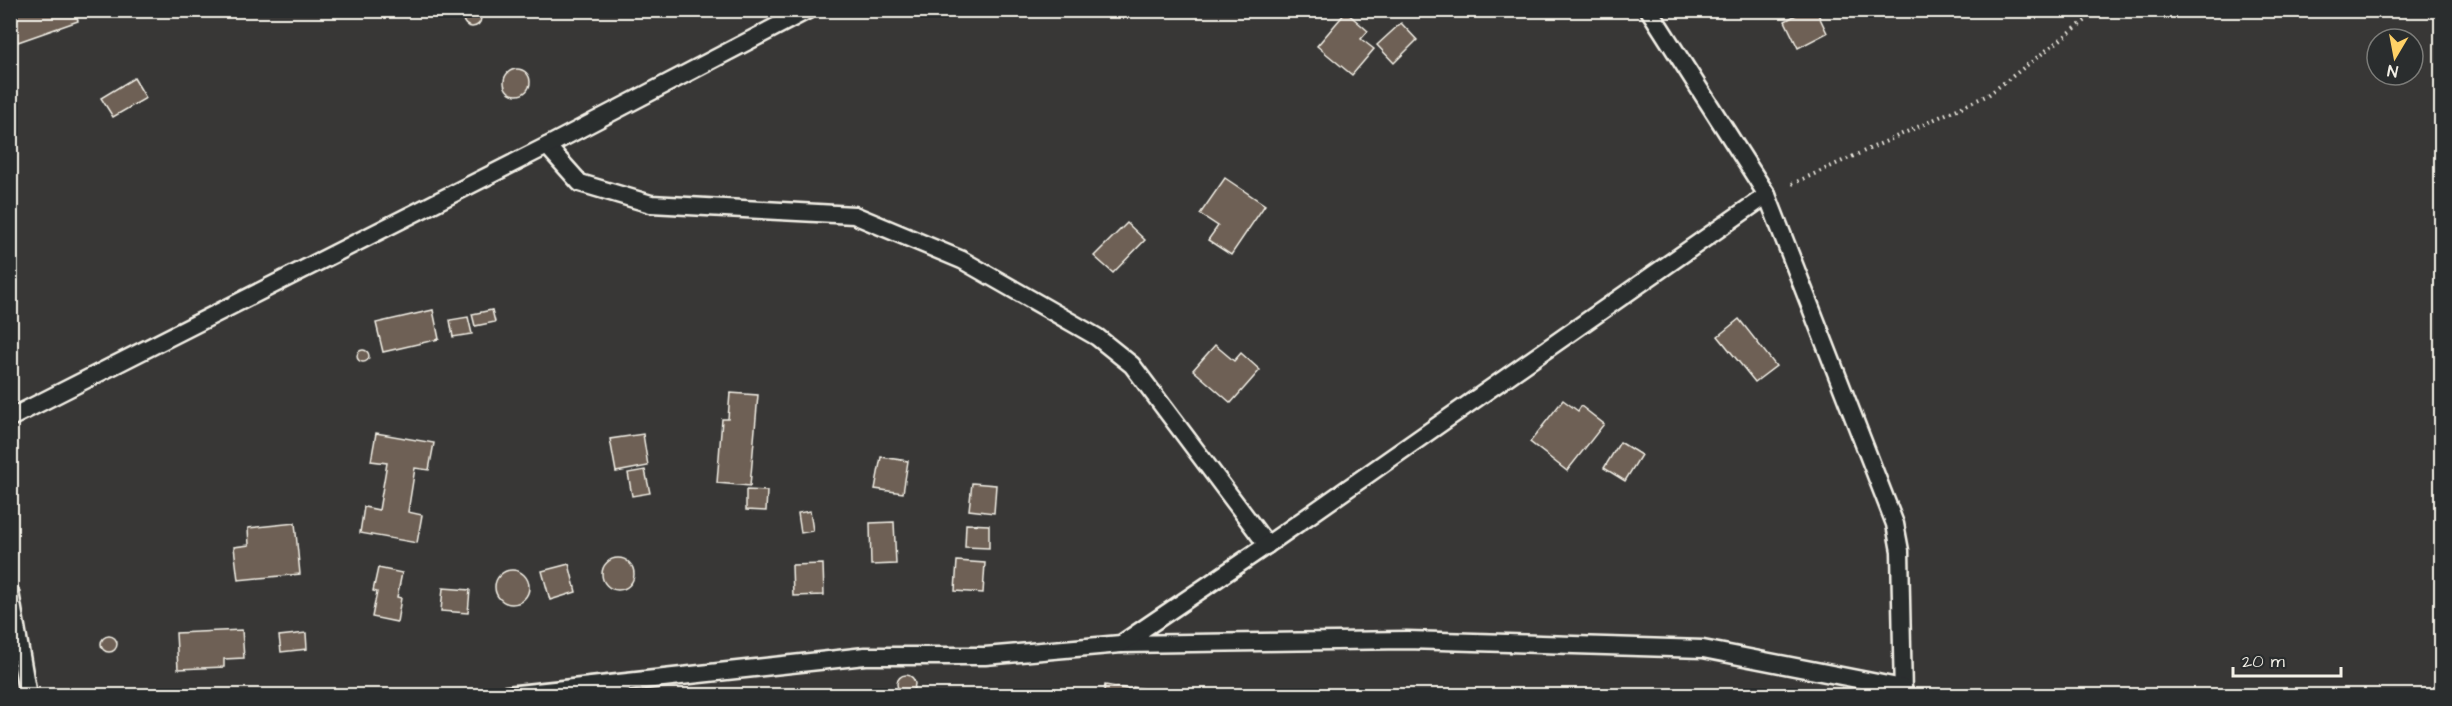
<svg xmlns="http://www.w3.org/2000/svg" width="2452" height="706" font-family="'Architects Daughter',sans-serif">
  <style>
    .building { fill: #6e6054; stroke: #f4f1e8; stroke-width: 1.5 }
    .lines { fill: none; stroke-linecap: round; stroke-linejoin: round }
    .service-casing { stroke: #f4f1e8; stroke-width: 21 }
    .path { stroke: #f4f1e8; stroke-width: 4; stroke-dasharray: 1.5 4.5; stroke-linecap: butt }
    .service { stroke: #2a2d2e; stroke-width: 16 }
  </style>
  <rect width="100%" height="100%" fill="#383736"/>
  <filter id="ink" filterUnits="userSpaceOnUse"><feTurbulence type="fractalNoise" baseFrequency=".0167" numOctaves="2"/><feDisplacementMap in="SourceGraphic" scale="12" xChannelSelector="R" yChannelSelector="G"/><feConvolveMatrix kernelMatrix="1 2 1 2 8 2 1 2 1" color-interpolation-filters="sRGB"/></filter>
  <g filter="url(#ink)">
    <g class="building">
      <circle cx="472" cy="18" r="9"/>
      <path d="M 10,10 L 75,10 L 78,21 L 18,42 L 10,20 Z"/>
      <path d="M 1805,10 L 1816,10 L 1827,33 L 1798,48 L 1785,21 Z"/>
      <path d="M 1346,12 L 1368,31 L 1361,39 L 1374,49 L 1352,75 L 1317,46 Z"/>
      <path d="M 1401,23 L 1417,40 L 1394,63 L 1377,45 Z"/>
      <circle cx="517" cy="82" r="13"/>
      <path d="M 134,78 L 146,98 L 113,117 L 101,98 Z"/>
      <path d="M 1225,178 L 1265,205 L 1231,255 L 1208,240 L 1218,226 L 1200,214 Z"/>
      <path d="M 1127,223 L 1145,240 L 1113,273 L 1094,256 Z"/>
      <path d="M 433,310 L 439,339 L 383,352 L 376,323 Z"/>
      <path d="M 492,310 L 495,322 L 475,326 L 472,314 Z"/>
      <path d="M 468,317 L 472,334 L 453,337 L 450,320 Z"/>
      <path d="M 1739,319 L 1776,366 L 1755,382 L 1718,336 Z"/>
      <path d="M 1215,345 L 1234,361 L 1241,353 L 1260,370 L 1231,403 L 1193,370 Z"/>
      <circle cx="363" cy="356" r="6"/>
      <path d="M 730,393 L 758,395 L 750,486 L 717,483 L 722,419 L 728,419 Z"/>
      <path d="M 1563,400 L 1578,411 L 1581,406 L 1604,424 L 1567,471 L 1530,442 Z"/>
      <path d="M 376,433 L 434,443 L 429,470 L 415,468 L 408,512 L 422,515 L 417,543 L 360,533 L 364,507 L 379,510 L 387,463 L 371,461 Z"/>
      <path d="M 643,434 L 648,466 L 616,472 L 610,439 Z"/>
      <path d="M 1620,442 L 1641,455 L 1625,481 L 1604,468 Z"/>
      <path d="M 881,457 L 908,461 L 903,493 L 875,489 Z"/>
      <path d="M 645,470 L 650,493 L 632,496 L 628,473 Z"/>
      <path d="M 972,483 L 996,485 L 994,513 L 969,510 Z"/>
      <path d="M 746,490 L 767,491 L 766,511 L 746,510 Z"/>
      <path d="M 810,511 L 813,531 L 801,533 L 798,513 Z"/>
      <path d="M 894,522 L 896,564 L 871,565 L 870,523 Z"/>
      <path d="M 295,523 L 300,574 L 238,580 L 234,547 L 249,545 L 248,528 Z"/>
      <path d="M 966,524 L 989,525 L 989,548 L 965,547 Z"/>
      <circle cx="618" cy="574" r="16"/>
      <path d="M 957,561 L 985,563 L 983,593 L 955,591 Z"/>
      <path d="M 569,564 L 576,592 L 550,600 L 542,571 Z"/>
      <path d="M 823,564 L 824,595 L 793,596 L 792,565 Z"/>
      <path d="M 378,568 L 402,573 L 397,597 L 401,598 L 397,622 L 372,617 L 377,592 L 373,591 Z"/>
      <circle cx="512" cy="587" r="17"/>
      <path d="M 443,588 L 470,590 L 468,613 L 441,611 Z"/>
      <path d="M 242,630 L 244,658 L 224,659 L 224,667 L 178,669 L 176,633 Z"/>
      <path d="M 306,633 L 307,649 L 281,652 L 279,636 Z"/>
      <circle cx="109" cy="644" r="8"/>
      <circle cx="906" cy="684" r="9"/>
      <path d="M 1105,685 L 1133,690 L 1133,687 L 1159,691 L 1159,694 L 1167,696 L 1103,696 Z"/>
      <path d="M 849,693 L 849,696 L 812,696 Z"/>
    </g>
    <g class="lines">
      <g class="service-casing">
        <g id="service">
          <path d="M 1649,10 L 1767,195 L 1895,524 L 1900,551 L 1903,696"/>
          <path d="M 547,146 L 580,183 L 651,204 L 854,215 L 962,260 L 1097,337 L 1132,365 L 1267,545"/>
          <path d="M 10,418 L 547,146 L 808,10"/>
          <path d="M 10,592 L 28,696"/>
          <path d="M 1122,644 L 1407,640 L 1703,649 L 1903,688"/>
          <path d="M 498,696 L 865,656 L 985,656 L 1121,644 L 1267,545 L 1767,195"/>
        </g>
      </g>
      <path class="path" d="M 1792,184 L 1988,95 L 2099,10"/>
      <use href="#service" class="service"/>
    </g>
  </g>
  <rect width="2452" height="706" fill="none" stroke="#2a2d2e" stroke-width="36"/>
  <rect x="18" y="18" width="2416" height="670" fill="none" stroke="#f4f1e8" stroke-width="2" filter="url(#ink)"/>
  <g transform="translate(2395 57) rotate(190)"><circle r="28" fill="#2a2d2e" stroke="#7b7b78" stroke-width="1.5"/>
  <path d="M0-4.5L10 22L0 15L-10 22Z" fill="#ffd166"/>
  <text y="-9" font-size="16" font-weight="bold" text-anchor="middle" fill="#f4f1e8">N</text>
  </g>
  <path d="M2233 667v9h108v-9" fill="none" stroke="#f4f1e8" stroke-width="3"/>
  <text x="2242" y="667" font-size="18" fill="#f4f1e8" stroke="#2a2d2e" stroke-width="4.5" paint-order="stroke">20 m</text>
</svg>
